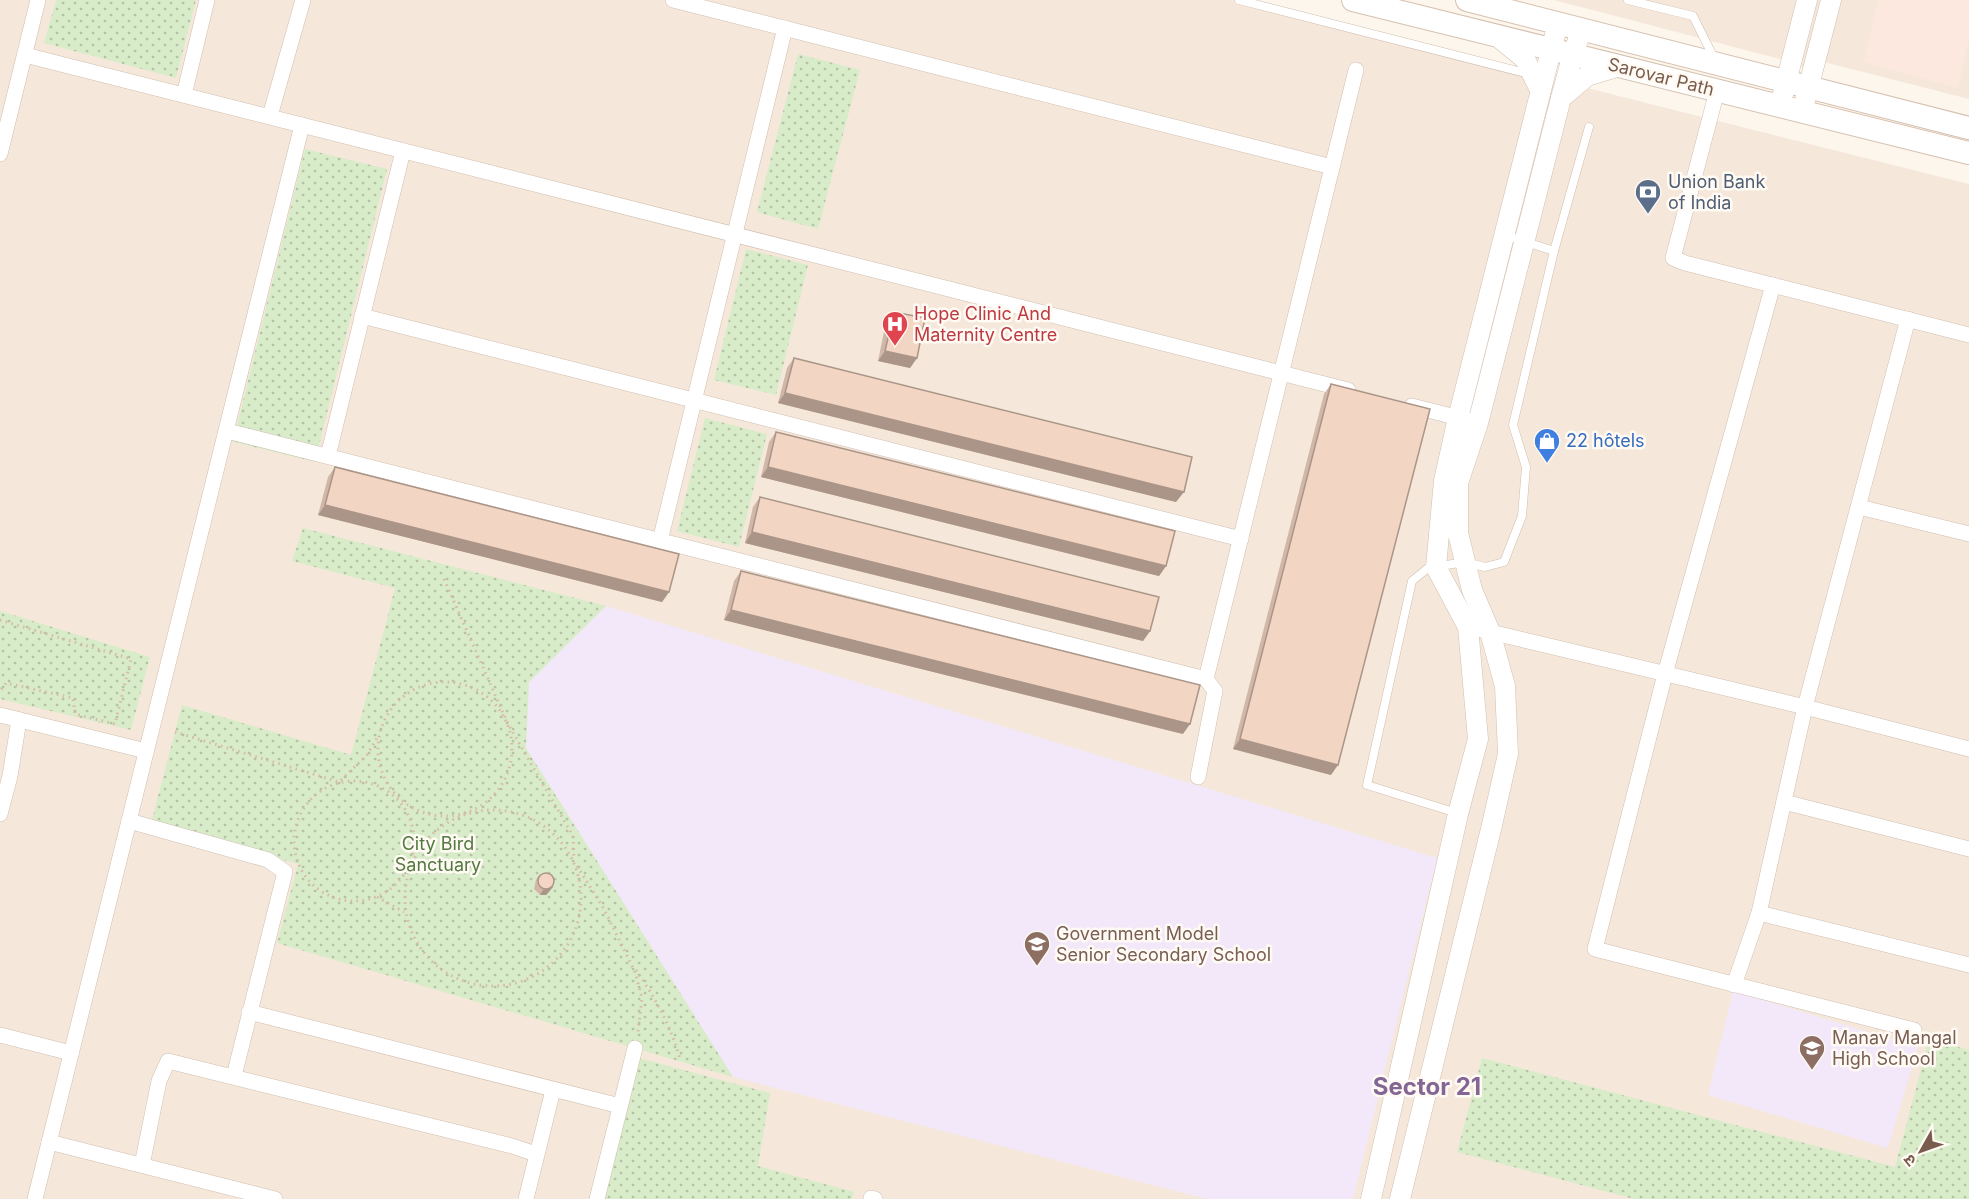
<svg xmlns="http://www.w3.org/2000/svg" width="1969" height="1199" font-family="Inter,'Noto Sans Devanagari',sans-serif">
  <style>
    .residential { fill: #f5e8da }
    .commercial { fill: #fde8e0 }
    .education { fill: #f3e8fa }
    .park { fill: url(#park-dots) }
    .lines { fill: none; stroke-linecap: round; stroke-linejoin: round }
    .service-casing { stroke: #d1beb0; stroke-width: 9 }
    .minor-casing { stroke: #d1beb0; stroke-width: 16 }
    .tertiary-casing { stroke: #d1beb0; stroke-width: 21 }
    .secondary-casing { stroke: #d6c0b0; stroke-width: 24 }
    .path { stroke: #d9b8a5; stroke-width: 3; stroke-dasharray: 1.5 4.5; stroke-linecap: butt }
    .service { stroke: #fff; stroke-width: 8 }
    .minor { stroke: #fff; stroke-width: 15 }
    .tertiary { stroke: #fff; stroke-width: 20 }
    .secondary { stroke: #fff; stroke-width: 22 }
    .wall { fill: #d1b7a8 }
    .shaded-wall { fill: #aa9588 }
    .building { fill: #f3d5c3; stroke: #aa9588; stroke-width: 1.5 }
    .labels { text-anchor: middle; stroke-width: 5; stroke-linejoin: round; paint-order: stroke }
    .street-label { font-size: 18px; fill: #7a5c4d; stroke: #fffaf3 }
    .service-label { font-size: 18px; fill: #4e5e75; stroke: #fffaf3; text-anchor: start }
    .health-label { font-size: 18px; fill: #be3a42; stroke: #fffaf3; text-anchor: start }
    .shop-label { font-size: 18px; fill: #366cbe; stroke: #fffaf3; text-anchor: start }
    .park-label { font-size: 18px; fill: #537a41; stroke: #fffaf3 }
    .education-label { font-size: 18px; fill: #785e54; stroke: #fffaf3; text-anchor: start }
    .district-label { font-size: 24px; font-weight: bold; fill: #846695; stroke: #fffaf3 }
  </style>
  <defs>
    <pattern id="park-dots" width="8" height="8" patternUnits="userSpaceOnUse" patternTransform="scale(1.5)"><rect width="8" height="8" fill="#d8ecc9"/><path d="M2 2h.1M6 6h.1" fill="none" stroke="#b4c2a5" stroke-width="1.8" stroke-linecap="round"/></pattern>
  </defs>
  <rect width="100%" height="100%" fill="#fdf6ec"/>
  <g class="residential">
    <path d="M 0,0 L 1237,0 L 1969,184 L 1969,1199 L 0,1199 Z"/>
    <path d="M 1554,0 L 1969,0 L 1969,99 L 1816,60 L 1813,72 L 1791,62 Z"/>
  </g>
  <path class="commercial" d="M 1878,0 L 1969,0 L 1969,38 L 1958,88 L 1864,62 Z"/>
  <g class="education">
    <path d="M 606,606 L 1437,858 L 1353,1199 L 1207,1199 L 733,1077 L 526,748 L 529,682 Z"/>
    <path d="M 1733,991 L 1918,1047 L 1888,1148 L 1708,1095 Z"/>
  </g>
  <g class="park">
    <path d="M 56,0 L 196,0 L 176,78 L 44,43 Z"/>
    <path d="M 798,54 L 860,70 L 818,229 L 757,212 Z"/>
    <path d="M 305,149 L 387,169 L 315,462 L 233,442 Z"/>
    <path d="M 746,249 L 808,265 L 776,395 L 714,380 Z"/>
    <path d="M 705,418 L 767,434 L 739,547 L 677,531 Z"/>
    <path d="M 303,528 L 606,606 L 529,682 L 526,748 L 733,1077 L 277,943 L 298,864 L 151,823 L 182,705 L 351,755 L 395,588 L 292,561 Z"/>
    <path d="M 0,611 L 150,657 L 131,730 L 0,699 Z"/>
    <path d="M 1929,1039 L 1969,1050 L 1969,1199 L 1634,1199 L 1457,1152 L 1482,1058 L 1895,1167 Z"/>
    <path d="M 635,1057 L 770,1093 L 758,1166 L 854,1192 L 852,1199 L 603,1199 Z"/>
  </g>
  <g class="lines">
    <g class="service-casing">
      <g id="service">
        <path d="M 1239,0 L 1529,74"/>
        <path d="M 1628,0 L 1693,16 L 1715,60"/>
        <path d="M 1505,235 L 1554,251 L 1589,127"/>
        <path d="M 1457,813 L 1367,785 L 1412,581 L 1428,568 L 1465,562 L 1485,567 L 1504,562 L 1522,516 L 1526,467 L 1513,425 L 1554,251"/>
      </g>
    </g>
    <g class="minor-casing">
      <g id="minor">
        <path d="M 673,0 L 1332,167"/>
        <path d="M 25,55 L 1348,390"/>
        <path d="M 1717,91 L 1673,258 L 1685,263 L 1969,335"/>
        <path d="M 184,95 L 207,0"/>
        <path d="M 270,116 L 303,0"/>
        <path d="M 0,154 L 38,0"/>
        <path d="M 1773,285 L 1665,674 L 1595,949 L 1914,1030"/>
        <path d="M 362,316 L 1241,539"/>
        <path d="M 1412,406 L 1467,420"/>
        <path d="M 227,431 L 1206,679 L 1215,691 L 1198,777"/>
        <path d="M 328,456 L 403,151"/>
        <path d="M 1859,507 L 1969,534"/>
        <path d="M 660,541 L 785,28"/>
        <path d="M 1482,630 L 1805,707 L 1969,749"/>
        <path d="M 1206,679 L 1356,70"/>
        <path d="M 0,715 L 146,751"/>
        <path d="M 1784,802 L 1969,849"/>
        <path d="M 0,814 L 10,776 L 19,720"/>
        <path d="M 129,821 L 268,860 L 285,872 L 234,1076"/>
        <path d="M 1759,913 L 1969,965"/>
        <path d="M 1734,985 L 1759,913 L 1805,707 L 1908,319"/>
        <path d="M 249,1012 L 620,1106"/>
        <path d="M 0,1035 L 71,1053"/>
        <path d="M 49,1142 L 275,1199"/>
        <path d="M 142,1165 L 159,1081 L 168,1061 L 512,1146 L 536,1154"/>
        <path d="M 871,1198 L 875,1199"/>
        <path d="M 35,1199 L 302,125"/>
        <path d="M 526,1199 L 553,1090"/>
        <path d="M 597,1199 L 635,1048"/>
      </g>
    </g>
    <g class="tertiary-casing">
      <g id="tertiary">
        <path d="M 1498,37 L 1525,59 L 1540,90"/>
        <path d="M 1561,98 L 1587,76 L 1617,67"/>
        <path d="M 1780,106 L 1807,0"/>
        <path d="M 1802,112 L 1831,0"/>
        <path d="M 1371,1199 L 1458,814 L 1478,739 L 1468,627 L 1436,567 L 1444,481 L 1458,418 L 1558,23"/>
        <path d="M 1400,1199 L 1492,825 L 1508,754 L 1505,686 L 1490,632 L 1472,590 L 1458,533 L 1458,483 L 1478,423 L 1561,98 L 1573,54 L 1582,29"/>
      </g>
    </g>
    <g class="secondary-casing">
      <g id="secondary">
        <path d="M 1353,0 L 1969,153"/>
        <path d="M 1467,0 L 1969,128"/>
      </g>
    </g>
    <g class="path">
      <path d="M 444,579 L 508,724 L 573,836 L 574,860"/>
      <path d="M 0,620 L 131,659 L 115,724 L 75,714 L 73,698 L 6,683 L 0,691"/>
      <circle cx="445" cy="749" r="67"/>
      <path d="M 175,732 L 339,782 L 367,755 L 377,738"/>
      <circle cx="354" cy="841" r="60"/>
      <circle cx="493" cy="898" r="88"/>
      <path d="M 577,866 L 604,909 L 635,972 L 642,998 L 638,1032"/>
      <path d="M 377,897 L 404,912"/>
      <path d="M 636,970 C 655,998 671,1026 680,1059"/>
    </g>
    <use href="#service" class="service"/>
    <use href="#minor" class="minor"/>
    <use href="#tertiary" class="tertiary"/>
    <use href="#secondary" class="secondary"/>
  </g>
  <g class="wall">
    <path d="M 894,312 L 917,358 L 910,368 L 878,361 L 886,322 Z"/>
    <path d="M 794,358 L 1176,502 L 778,403 L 787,368 Z"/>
    <path d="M 1331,384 L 1331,775 L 1233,749 L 1324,394 Z"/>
    <path d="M 776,432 L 1166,566 L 1159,576 L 761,477 L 769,442 Z"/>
    <path d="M 335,467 L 669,592 L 662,602 L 318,515 L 328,477 Z"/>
    <path d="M 760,497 L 1150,631 L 1143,641 L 745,543 L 753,507 Z"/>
    <path d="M 741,571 L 1183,734 L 724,620 L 734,581 Z"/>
    <path d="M 539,875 L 550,891 L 546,895 L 540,895 L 534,889 L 536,880 Z"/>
  </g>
  <g class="shaded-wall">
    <path d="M 885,351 L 917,358 L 910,368 L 878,361 Z"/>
    <path d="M 785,393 L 1184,492 L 1176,502 L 778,403 Z"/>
    <path d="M 768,467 L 1166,566 L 1159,576 L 761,477 Z"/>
    <path d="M 325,505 L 669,592 L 662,602 L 318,515 Z"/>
    <path d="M 752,532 L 1150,631 L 1143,641 L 745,543 Z"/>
    <path d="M 731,610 L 1190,724 L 1183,734 L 724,620 Z"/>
    <path d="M 1240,739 L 1338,765 L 1331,775 L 1233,749 Z"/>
    <path d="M 554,886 L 546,895 L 540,895 L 543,890 Z"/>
  </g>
  <g class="building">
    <path d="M 894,312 L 925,318 L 917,358 L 885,351 Z"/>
    <path d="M 794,358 L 1192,457 L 1184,492 L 785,393 Z"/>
    <path d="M 1331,384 L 1430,409 L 1338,765 L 1240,739 Z"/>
    <path d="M 776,432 L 1175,531 L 1166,566 L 768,467 Z"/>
    <path d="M 335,467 L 679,554 L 669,592 L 325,505 Z"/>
    <path d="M 760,497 L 1159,597 L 1150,631 L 752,532 Z"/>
    <path d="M 741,571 L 1200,685 L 1190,724 L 731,610 Z"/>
    <circle cx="546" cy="881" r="8"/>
  </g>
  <defs>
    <g id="bank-pin" transform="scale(1.35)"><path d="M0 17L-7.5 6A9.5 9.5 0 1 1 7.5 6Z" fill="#5c6f8a" stroke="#fffaf3"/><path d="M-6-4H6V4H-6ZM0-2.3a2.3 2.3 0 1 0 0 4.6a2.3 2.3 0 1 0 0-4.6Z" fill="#fff"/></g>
    <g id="hospital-pin" transform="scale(1.35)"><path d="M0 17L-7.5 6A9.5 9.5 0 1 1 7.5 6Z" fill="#e0444e" stroke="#fffaf3"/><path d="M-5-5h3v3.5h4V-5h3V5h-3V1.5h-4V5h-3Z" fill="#fff"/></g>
    <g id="shop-pin" transform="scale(1.35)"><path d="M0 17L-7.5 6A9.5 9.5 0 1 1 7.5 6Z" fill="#3f7fe0" stroke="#fffaf3"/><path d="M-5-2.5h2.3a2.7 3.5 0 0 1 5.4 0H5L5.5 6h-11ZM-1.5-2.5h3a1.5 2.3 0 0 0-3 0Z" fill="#fff"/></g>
    <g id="school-pin" transform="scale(1.35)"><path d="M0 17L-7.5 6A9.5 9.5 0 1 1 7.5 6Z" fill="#8d6e63" stroke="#fffaf3"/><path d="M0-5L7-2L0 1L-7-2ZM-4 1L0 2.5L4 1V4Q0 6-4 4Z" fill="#fff"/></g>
  </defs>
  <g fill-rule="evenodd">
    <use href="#bank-pin" x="1648" y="192"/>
    <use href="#hospital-pin" x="895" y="324"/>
    <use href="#shop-pin" x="1547" y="441"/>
    <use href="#school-pin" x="1037" y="944"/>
    <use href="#school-pin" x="1812" y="1048"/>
  </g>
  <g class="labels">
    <g class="street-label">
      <text transform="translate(1661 77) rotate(14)" y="6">Sarovar Path</text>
    </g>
    <g class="service-label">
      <text x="1668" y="188">Union Bank<tspan x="1668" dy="21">of India</tspan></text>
    </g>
    <g class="health-label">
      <text x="914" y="320">Hope Clinic And<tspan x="914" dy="21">Maternity Centre</tspan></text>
    </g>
    <g class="shop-label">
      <text x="1566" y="447">22 hôtels</text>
    </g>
    <g class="park-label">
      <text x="438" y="850">City Bird<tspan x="438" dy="21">Sanctuary</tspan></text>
    </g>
    <g class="education-label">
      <text x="1056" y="940">Government Model<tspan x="1056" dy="21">Senior Secondary School</tspan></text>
      <text x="1832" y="1044">Manav Mangal<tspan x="1832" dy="21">High School</tspan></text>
    </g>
    <g class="district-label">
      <text x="1427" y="1095">Sector 21</text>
    </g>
  </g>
  <g transform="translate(1921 1151) rotate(230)" stroke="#fffaf3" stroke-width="4.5" paint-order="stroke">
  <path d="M0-4.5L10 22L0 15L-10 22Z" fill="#7a5c4d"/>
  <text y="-9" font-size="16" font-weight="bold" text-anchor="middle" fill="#7a5c4d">उ</text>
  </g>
</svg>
